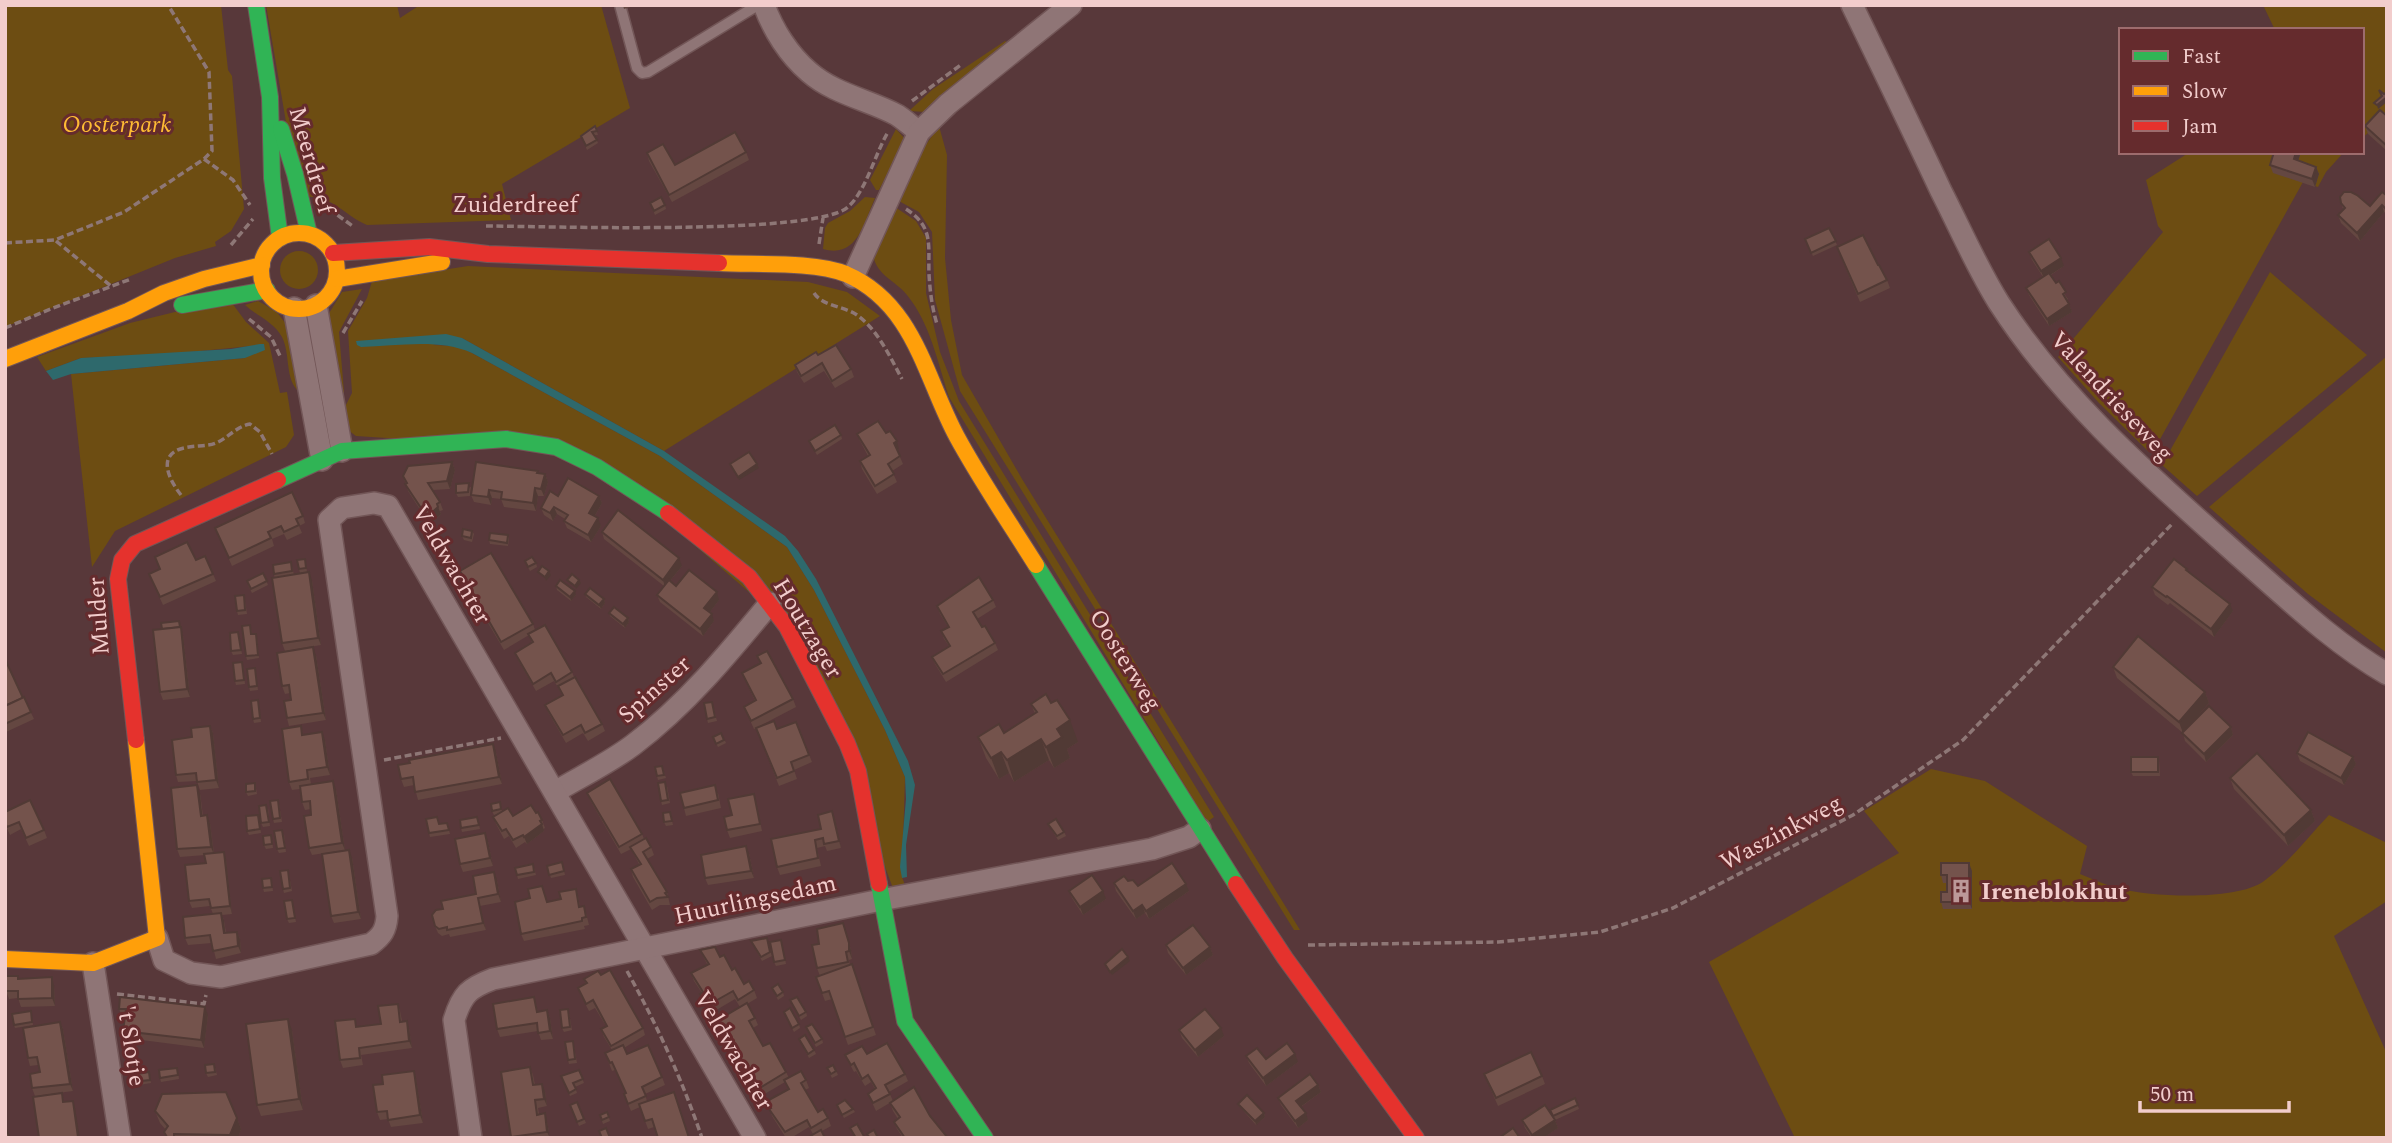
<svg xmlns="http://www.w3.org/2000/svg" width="2392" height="1143" font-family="Spectral,serif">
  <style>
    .green { fill: #6d4d12 }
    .water { fill: #2e696c }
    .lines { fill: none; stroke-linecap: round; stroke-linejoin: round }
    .lane-casing { stroke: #725657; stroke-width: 13 }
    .street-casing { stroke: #725657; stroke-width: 24 }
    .fast-casing { stroke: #725657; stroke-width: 18 }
    .slow-casing { stroke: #725657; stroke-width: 18 }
    .jam-casing { stroke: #725657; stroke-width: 18 }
    .path { stroke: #8e7776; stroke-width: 3.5; stroke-dasharray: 7 3.5; stroke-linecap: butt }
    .lane { stroke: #8f7576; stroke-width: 10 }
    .street { stroke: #8f7576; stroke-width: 21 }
    .fast { stroke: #30b455; stroke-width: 16 }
    .slow { stroke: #ff9f0a; stroke-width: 16 }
    .jam { stroke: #e5322d; stroke-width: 16 }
    .wall { fill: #644741 }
    .shaded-wall { fill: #513a35 }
    .building { fill: #74534c; stroke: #513a35; stroke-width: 2 }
    .labels { text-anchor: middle; stroke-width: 6; stroke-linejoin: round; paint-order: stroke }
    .park-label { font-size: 24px; font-style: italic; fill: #ffbc34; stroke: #652b2d }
    .street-label { font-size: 24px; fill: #f2cdcc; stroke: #652b2d }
    .poi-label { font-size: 24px; font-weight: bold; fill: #f2cdcc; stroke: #652b2d; text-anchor: start }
  </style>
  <rect width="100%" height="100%" fill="#58383a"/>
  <g class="green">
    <path d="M 5,5 L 221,5 L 228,70 L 232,76 L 244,209 L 231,231 L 215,242 L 216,246 L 175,258 L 5,327 Z"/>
    <path d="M 266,5 L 397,5 L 400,18 L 420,5 L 601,5 L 630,108 L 502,184 L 511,220 L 367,225 C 355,220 349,214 338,207 C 329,200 318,198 306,196 L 286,122 Z"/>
    <path d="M 2263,5 L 2387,5 L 2387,117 L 2362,138 L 2362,30 L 2275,30 Z"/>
    <path d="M 1005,41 L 1008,43 L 926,112 L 909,111 L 933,89 Z"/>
    <path d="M 939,126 L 947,155 L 945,258 L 951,320 L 962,375 L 1022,479 L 1300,930 L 1294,930 L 960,391 L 935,300 L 932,232 L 919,212 L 897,200 L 918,156 Z"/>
    <path d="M 896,129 L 905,139 L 879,190 L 876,190 L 870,180 Z"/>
    <path d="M 2190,152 L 2344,152 L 2326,172 L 2318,187 L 2303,182 L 2154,450 L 2149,452 L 2099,403 L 2058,357 L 2163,232 L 2158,226 L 2146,180 Z"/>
    <path d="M 865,197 L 875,198 C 864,223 857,259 823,249 L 825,228 L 828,223 L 850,211 Z"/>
    <path d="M 895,207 L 916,221 L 926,238 L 926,293 L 940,352 L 959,401 L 1214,817 L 1207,822 L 949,397 C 938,363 930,323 907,295 C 895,280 877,276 873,255 Z"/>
    <circle cx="299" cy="270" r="19"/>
    <path d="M 468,266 L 808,282 L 847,292 L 880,316 L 664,451 L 462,338 L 433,345 L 458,346 L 472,353 L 660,456 L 787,547 L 814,590 L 885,730 L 905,777 L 902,877 L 907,891 L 894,891 L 799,635 L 585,451 L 356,436 L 348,430 L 344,409 L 352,393 L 348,331 L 367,298 L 372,281 Z"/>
    <path d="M 2270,272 L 2367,355 L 2197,496 L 2162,465 Z"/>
    <path d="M 362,289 L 339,332 L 344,392 L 342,397 L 328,315 L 342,292 Z"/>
    <path d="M 258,301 L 276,311 L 286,324 L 300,393 C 284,379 291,355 282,337 C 274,322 257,316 245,305 Z"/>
    <path d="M 232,303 L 246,322 L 269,343 L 280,393 L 287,392 L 294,435 L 286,447 L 115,531 L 92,567 L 71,374 L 245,358 L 262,345 L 149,356 L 81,358 L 46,371 L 37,357 L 130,323 L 175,312 Z"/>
    <path d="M 2387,356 L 2387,653 L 2308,594 L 2209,507 Z"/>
    <path d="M 1931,769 L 1985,781 L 2087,846 L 2080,874 C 2093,879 2107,886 2121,889 C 2153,897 2237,901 2264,881 C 2289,863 2308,837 2329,815 L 2387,843 L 2387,901 L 2334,936 L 2387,1054 L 2387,1138 L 1795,1138 L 1709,962 L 1899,853 L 1864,811 Z"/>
  </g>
  <g class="water">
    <path d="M 446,334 L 462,338 L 664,451 L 785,536 L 798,551 L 816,579 L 908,761 L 915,785 L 906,845 L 907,877 L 902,878 L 900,867 L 906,799 L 905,777 L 885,730 L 814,590 L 787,547 L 660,456 L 472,353 C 439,338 397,346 361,347 L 357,345 L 356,341 Z"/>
    <path d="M 260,344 L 264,344 L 265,350 L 245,358 L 71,374 L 53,380 L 46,371 L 81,358 L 231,349 Z"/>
  </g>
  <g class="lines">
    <g class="lane-casing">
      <path id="lane" d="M 620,5 L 637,68 L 642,73 L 648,72 L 758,5"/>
    </g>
    <g class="street-casing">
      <g id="street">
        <path d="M 764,5 C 773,30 789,55 809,72 C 834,94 869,100 897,115 C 905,120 912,127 919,132"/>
        <path d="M 1852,5 C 1882,67 1912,129 1941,191 C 1960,228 1977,268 1999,303 C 2063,402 2152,478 2239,556 C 2286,597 2332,642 2387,674"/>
        <path d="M 853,277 L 919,132 L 948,104 L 1071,5"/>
        <path d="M 316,305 L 342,451"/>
        <path d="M 294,308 L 322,460"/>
        <path d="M 555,792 C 580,777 609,763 633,745 C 686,705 728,654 770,603"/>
        <path d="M 157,938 L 164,960 L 191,973 L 221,977 L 371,944 C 382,936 386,930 387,916 L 329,520 L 342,508 L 374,503 L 388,506 L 755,1138"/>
        <path d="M 93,963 L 120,1138"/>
        <path d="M 471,1138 L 454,1020 C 462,994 469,988 493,979 L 881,900 L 1152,849 L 1189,837 L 1200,829"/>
      </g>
    </g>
    <g class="fast-casing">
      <g id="fast">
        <path d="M 256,5 L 270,97 L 272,178 L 280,238"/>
        <path d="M 281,129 L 295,174 L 309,234"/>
        <path d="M 182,305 L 267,290"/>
        <path d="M 278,480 L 342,451 L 506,439 L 556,447 L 597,467 L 668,513"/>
        <path d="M 1036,565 L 1236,884"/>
        <path d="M 879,884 L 905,1021 L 985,1138"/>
      </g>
    </g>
    <g class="slow-casing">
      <g id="slow">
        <circle cx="299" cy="271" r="38"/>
        <path d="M 719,263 C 755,265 814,261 846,274 C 915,304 925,378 957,437 C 981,481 1009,522 1036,565"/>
        <path d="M 337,279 L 442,262"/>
        <path d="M 5,359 L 128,311 L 164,293 L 204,279 L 262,265"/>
        <path d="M 5,959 L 93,963 L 157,938 L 136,740"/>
      </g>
    </g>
    <g class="jam-casing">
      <g id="jam">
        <path d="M 333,253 L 429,247 L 488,254 L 719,263"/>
        <path d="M 668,513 L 749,577 L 787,627 L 847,743 L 858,771 L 879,884"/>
        <path d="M 136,740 L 118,579 L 122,560 L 135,544 L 278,480"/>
        <path d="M 1236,884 L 1285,958 L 1416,1138"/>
      </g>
    </g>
    <g class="path">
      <path d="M 912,101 L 962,64"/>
      <path d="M 204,159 L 233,180 L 250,205"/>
      <path d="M 329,209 L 354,227"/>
      <path d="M 906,209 C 934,227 928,245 929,274 C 930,291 932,308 937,324"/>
      <path d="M 486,226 C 543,226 816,236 848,207 C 866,191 875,154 888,132"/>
      <path d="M 56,241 L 111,286"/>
      <path d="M 5,243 L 55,240 L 124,212 L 204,159 L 212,151 L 209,72 L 168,5"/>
      <path d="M 819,244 L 823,218"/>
      <path d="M 231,245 L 253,219"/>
      <path d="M 814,293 C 822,306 844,306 857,315 C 878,330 890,357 902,379"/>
      <path d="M 249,319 L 271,337 L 281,358"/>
      <path d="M 5,328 L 53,308 L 131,279"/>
      <path d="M 343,333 L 362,301"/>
      <path d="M 181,495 C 169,480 156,454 184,448 C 195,445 206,447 216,443 C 228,438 237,426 250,424 L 260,432 L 272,454"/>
      <path d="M 384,760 L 501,738"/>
      <path d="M 1308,945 L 1498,942 L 1600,932 L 1673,908 L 1853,815 L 1963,740 L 2173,523"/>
      <path d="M 627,971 C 657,1025 682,1079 702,1138"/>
      <path d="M 117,994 L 204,1004 L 206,995"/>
    </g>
    <use href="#lane" class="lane"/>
    <use href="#street" class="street"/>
    <use href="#fast" class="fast"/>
    <use href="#slow" class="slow"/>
    <use href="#jam" class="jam"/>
  </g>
  <g class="wall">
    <path d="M 623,5 L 637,5 L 624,9 Z"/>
    <path d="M 2387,116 L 2387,151 L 2368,134 L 2365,126 Z"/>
    <path d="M 595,126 L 598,135 L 594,135 L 598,143 L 587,150 L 581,136 Z"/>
    <path d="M 746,152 L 749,160 L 672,202 L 649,161 L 647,153 L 675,165 Z"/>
    <path d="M 2274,152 L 2301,152 L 2298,161 L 2316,167 L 2319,174 L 2315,187 L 2273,173 L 2270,165 Z"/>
    <path d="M 2387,194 L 2387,214 L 2384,212 L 2360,241 L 2341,223 L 2338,215 L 2343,209 L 2341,203 L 2370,206 Z"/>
    <path d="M 665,205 L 666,209 L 655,215 L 651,206 Z"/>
    <path d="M 1829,228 L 1837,245 L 1813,256 L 1805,239 Z"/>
    <path d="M 2029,252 L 2064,266 L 2051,275 L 2068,299 L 2067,300 L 2072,312 L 2049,326 L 2029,295 L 2026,288 L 2043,277 L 2032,260 Z"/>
    <path d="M 1840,255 L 1878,265 L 1887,280 L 1890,288 L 1860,302 Z"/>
    <path d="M 818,355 L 851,369 L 854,377 L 835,388 L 824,371 L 804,383 L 797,372 L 795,365 Z"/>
    <path d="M 886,433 L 899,449 L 897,450 L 903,464 L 892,471 L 897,482 L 877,494 L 862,469 L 860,461 L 868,456 L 860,441 L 857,434 Z"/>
    <path d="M 841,435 L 842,439 L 817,455 L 809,441 Z"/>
    <path d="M 452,462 L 455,470 L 450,489 L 433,490 L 440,502 L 443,510 L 440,511 L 441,514 L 430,525 L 408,491 L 403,476 Z"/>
    <path d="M 539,474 L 545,474 L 548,482 L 544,496 L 538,496 L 536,511 L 504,507 L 501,499 L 492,498 L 491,505 L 474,502 L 471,495 Z"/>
    <path d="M 471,487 L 470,496 L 458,497 L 456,493 Z"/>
    <path d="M 558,496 L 599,496 L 602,503 L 595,516 L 601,526 L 591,542 L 567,528 L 564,521 L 565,519 L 557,514 L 553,521 L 544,515 L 541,508 Z"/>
    <path d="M 303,516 L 305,523 L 299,526 L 302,533 L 287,540 L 284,534 L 272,539 L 274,546 L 232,566 L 215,528 Z"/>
    <path d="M 472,531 L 474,534 L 472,542 L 464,540 L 462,536 Z"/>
    <path d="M 602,532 L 682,566 L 670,581 L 676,586 L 719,600 L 710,612 L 714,621 L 703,636 L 660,602 L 657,595 L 664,586 L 604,539 Z"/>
    <path d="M 508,535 L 509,539 L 508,546 L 490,544 L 489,540 Z"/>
    <path d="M 155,557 L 196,560 L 213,574 L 216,581 L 163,605 L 149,574 L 160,569 Z"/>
    <path d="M 305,559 L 307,572 L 300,573 L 299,569 Z"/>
    <path d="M 525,561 L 536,563 L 537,567 L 530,571 Z"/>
    <path d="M 292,566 L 294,575 L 312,580 L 321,645 L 285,651 L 282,643 L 274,574 Z"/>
    <path d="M 2187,569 L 2188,572 L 2233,611 L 2214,637 L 2170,603 L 2168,605 L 2155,595 L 2152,587 Z"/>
    <path d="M 460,571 L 533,624 L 535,630 L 572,672 L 574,677 L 602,724 L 605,731 L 588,741 L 583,733 L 566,743 L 548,712 L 545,705 L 562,695 L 559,689 L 554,681 L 536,691 L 518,660 L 515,653 L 532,643 L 529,635 L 504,650 L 462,579 Z"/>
    <path d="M 263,573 L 268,585 L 252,593 L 248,585 Z"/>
    <path d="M 556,586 L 576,595 L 571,601 L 557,590 Z"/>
    <path d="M 585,594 L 604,599 L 605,603 L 601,609 L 586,597 Z"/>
    <path d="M 244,595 L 247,614 L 238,615 L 237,611 Z"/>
    <path d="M 993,600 L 996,607 L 977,619 L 982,627 L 995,643 L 998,650 L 946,682 L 935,664 L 932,657 L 949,646 L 944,639 L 941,631 L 948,627 L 940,614 L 937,606 Z"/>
    <path d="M 609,613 L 628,618 L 629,622 L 625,628 L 610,616 Z"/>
    <path d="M 179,621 L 183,635 L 190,697 L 163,700 L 160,692 L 162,629 Z"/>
    <path d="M 251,629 L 252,634 L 257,638 L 259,658 L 247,660 L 246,656 Z"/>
    <path d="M 238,632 L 242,654 L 233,655 L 231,651 Z"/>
    <path d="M 316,655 L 326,720 L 289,726 L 287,718 L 291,700 L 290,693 L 285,694 L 282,686 Z"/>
    <path d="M 757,656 L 793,699 L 796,707 L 754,729 L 744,707 L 755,701 L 742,673 L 760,663 Z"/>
    <path d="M 5,659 L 34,719 L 6,732 L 5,730 Z"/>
    <path d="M 243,666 L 245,684 L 236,685 L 235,681 Z"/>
    <path d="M 2113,667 L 2205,692 L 2209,703 L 2190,725 L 2231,727 L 2233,735 L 2206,762 L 2185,741 L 2183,733 L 2117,678 Z"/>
    <path d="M 255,668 L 258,690 L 250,691 L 249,687 Z"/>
    <path d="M 258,700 L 261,722 L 254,723 L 253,719 Z"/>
    <path d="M 712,702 L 717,721 L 708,723 L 707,719 Z"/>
    <path d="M 1031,704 L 1078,742 L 1067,749 L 1070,758 L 1054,768 L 1049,760 L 1014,782 L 1009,773 L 999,779 L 986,758 L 978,737 L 1004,733 L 1035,714 Z"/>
    <path d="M 796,722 L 812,762 L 794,770 L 797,779 L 779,786 L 756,728 L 777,729 Z"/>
    <path d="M 210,726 L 213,733 L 219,788 L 200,790 L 197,781 L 178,782 L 176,775 L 192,737 Z"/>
    <path d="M 721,733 L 726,743 L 718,747 L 713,737 Z"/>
    <path d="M 304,735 L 325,740 L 330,775 L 310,778 L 311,784 L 336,789 L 345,850 L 312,855 L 309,848 L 311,815 L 311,809 L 305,810 L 302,802 L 300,789 L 292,790 L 289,782 Z"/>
    <path d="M 496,752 L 502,784 L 418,800 L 414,785 L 404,787 L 401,779 Z"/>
    <path d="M 2297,753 L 2353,757 L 2356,764 L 2344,785 L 2300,761 Z"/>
    <path d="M 2158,757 L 2159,760 L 2160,776 L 2133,776 L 2131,772 Z"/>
    <path d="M 662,766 L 666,778 L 658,780 L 657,776 Z"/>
    <path d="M 2230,778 L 2311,810 L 2315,821 L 2288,846 L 2234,789 Z"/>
    <path d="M 255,783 L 257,794 L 248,796 L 246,792 Z"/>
    <path d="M 667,786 L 670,803 L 662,805 L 661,801 Z"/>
    <path d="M 200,793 L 203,816 L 210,823 L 214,853 L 226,859 L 232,914 L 222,915 L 224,920 L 226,933 L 237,932 L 240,939 L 241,953 L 216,959 L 212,943 L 188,945 L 185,938 L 213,914 L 210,906 L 192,908 L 189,901 L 206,863 L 205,855 L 180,857 L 177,849 Z"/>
    <path d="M 587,793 L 642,834 L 644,839 L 651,847 L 654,855 L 647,859 L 667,892 L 670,905 L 660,905 L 652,910 L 633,877 L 631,869 L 639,864 L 631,849 L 621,854 L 590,800 Z"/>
    <path d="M 718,793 L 721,808 L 686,816 L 684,808 Z"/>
    <path d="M 500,802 L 502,811 L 513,816 L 536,813 L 542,820 L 545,828 L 543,829 L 544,831 L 527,844 L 525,842 L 516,848 L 509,836 L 504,839 L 496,824 L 493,817 L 498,814 L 494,815 L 492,811 Z"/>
    <path d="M 756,802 L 762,831 L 730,838 L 727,830 L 732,815 Z"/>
    <path d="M 279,804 L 282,822 L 274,823 L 273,819 Z"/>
    <path d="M 268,808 L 270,826 L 263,827 L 261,823 Z"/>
    <path d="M 832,811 L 835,819 L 841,848 L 827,851 L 825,846 L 817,848 L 821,866 L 780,875 L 777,867 L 821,829 Z"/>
    <path d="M 5,812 L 44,830 L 47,838 L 29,846 L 21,829 L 10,835 L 5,824 Z"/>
    <path d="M 670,812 L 673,825 L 666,826 L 664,822 Z"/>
    <path d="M 258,815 L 261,833 L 249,835 L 247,831 Z"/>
    <path d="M 477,817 L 480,829 L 462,832 L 461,828 Z"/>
    <path d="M 447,823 L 450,834 L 430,837 L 429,833 L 439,824 Z"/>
    <path d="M 1048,824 L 1064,832 L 1066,836 L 1058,840 Z"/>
    <path d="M 284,834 L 286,852 L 279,853 L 277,849 Z"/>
    <path d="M 272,839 L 273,848 L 266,849 L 264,845 Z"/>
    <path d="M 488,841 L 493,866 L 463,872 L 460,864 Z"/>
    <path d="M 749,853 L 754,878 L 708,885 L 705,878 Z"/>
    <path d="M 352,857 L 361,919 L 334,923 L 331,916 Z"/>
    <path d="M 547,866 L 563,866 L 565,875 L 551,878 Z"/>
    <path d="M 534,868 L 536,875 L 518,879 L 517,875 Z"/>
    <path d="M 288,870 L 292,891 L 284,893 L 283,889 Z"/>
    <path d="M 1972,871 L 1972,909 L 1943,909 L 1941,902 L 1947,892 L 1947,883 L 1943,883 L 1941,875 Z"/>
    <path d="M 497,880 L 501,902 L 480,906 L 486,930 L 450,937 L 449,934 L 442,936 L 438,933 L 435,926 L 443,909 L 476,894 Z"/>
    <path d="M 1128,881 L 1138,886 L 1189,891 L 1149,919 L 1145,913 L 1136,919 L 1116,891 L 1114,883 Z"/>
    <path d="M 272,882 L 273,891 L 264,892 L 263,888 Z"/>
    <path d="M 1069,891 L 1106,899 L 1083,915 L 1072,898 Z"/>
    <path d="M 578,896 L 580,906 L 586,913 L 589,925 L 584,926 L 585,929 L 524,941 L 521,934 L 548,902 Z"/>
    <path d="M 292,900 L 296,922 L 289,923 L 287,919 Z"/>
    <path d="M 843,923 L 851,950 L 852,959 L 849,960 L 850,965 L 852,964 L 876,1035 L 848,1045 L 832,999 L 825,1001 L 816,977 L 820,976 L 817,968 L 819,944 Z"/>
    <path d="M 767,938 L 772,956 L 762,961 L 751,941 Z"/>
    <path d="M 782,944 L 786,964 L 776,966 L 774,962 Z"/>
    <path d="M 1166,945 L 1210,947 L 1213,955 L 1186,975 L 1168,953 Z"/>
    <path d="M 700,950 L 720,957 L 744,984 L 754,990 L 757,998 L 747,1004 L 755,1018 L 758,1025 L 753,1028 L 763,1046 L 786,1072 L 789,1078 L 806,1080 L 809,1088 L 805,1090 L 818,1112 L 828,1118 L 831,1126 L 822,1131 L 813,1134 L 809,1127 L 791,1138 L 786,1138 L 772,1116 L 767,1101 L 788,1089 L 785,1082 L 761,1096 L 721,1027 L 718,1020 L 740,1007 L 735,999 L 713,1012 L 711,1008 L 708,1009 L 703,1001 L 700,994 L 702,993 L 694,981 L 691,973 L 707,964 Z"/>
    <path d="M 601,975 L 643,1028 L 645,1035 L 624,1048 L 627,1054 L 662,1077 L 665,1085 L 645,1094 L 654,1127 L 648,1129 L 640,1107 L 631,1111 L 624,1094 L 626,1093 L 615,1070 L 612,1071 L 605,1053 L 612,1050 L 604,1037 L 601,1029 L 606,1026 L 595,1008 L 589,1011 L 581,996 L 578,988 L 586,984 L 584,979 Z"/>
    <path d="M 19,978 L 54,985 L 55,1006 L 21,1007 L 18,998 L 9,999 L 6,991 Z"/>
    <path d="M 772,988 L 783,992 L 784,996 L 778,1000 Z"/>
    <path d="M 534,997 L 538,1012 L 547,1010 L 550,1018 L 553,1039 L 541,1040 L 538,1031 L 500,1037 L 497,1029 Z"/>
    <path d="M 790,1000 L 806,1012 L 807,1016 L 801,1020 Z"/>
    <path d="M 398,1004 L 400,1011 L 402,1021 L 409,1028 L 412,1048 L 361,1055 L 363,1065 L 343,1068 L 340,1060 L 357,1027 L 381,1024 Z"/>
    <path d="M 119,1009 L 208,1015 L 204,1048 L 126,1038 L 123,1031 L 125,1016 L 122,1016 Z"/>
    <path d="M 31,1011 L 33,1025 L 15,1028 L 14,1025 Z"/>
    <path d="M 784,1012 L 799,1024 L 800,1028 L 794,1032 Z"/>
    <path d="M 569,1013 L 572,1030 L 564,1032 L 562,1028 Z"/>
    <path d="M 60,1022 L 63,1029 L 73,1091 L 35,1096 L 32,1088 L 40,1072 L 38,1065 L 30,1066 L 28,1058 Z"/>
    <path d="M 806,1027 L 822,1039 L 823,1043 L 816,1047 Z"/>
    <path d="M 292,1030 L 303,1110 L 261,1116 L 257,1105 Z"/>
    <path d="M 1179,1030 L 1224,1036 L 1198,1057 L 1182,1038 Z"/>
    <path d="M 799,1039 L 814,1050 L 816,1054 L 809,1058 Z"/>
    <path d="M 573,1041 L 577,1063 L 569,1064 L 568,1060 Z"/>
    <path d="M 867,1054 L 905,1074 L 908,1081 L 889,1092 L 893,1101 L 876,1111 L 868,1094 L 875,1089 L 871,1082 L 865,1086 L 856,1071 L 854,1072 L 845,1055 Z"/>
    <path d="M 1246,1056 L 1266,1059 L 1298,1062 L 1266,1086 L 1249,1063 Z"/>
    <path d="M 214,1064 L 217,1075 L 208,1077 L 206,1073 Z"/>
    <path d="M 530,1067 L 533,1075 L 535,1085 L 545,1091 L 547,1106 L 538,1108 L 539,1114 L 547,1121 L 550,1138 L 511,1138 Z"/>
    <path d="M 827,1068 L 836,1071 L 838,1075 L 832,1078 Z"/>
    <path d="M 579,1070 L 584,1083 L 575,1087 L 577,1093 L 570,1096 L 561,1076 Z"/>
    <path d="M 178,1071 L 179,1079 L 161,1082 L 160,1078 Z"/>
    <path d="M 414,1071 L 416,1078 L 423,1123 L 391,1127 L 388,1119 L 380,1120 L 377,1112 L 383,1084 Z"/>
    <path d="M 149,1072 L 151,1083 L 133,1086 L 132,1082 Z"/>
    <path d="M 1484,1074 L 1542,1076 L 1545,1084 L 1498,1106 Z"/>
    <path d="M 1318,1085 L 1321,1092 L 1301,1107 L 1308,1120 L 1298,1128 L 1281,1105 L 1278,1098 Z"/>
    <path d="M 1575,1098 L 1579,1109 L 1555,1120 L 1558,1128 L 1543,1138 L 1532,1138 L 1525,1128 L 1522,1120 L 1553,1116 Z"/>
    <path d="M 577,1102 L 586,1123 L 579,1126 L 570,1105 Z"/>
    <path d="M 890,1103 L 930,1116 L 948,1138 L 903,1138 L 897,1129 L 894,1122 L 898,1119 L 893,1111 Z"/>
    <path d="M 1238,1104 L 1264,1113 L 1265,1117 L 1256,1125 L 1240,1107 Z"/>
    <path d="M 837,1105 L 853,1109 L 855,1112 L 844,1118 Z"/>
    <path d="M 155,1111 L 237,1118 L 241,1129 L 238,1138 L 167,1138 L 166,1130 L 160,1123 Z"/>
    <path d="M 607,1112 L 610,1121 L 603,1124 L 600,1115 Z"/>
  </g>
  <g class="shaded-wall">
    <path d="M 2387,97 L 2387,102 L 2378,109 L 2377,105 Z"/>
    <path d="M 2296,152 L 2301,152 L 2296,167 L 2294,159 Z"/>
    <path d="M 2316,167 L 2319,174 L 2315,187 L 2312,179 Z"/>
    <path d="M 2382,205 L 2384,212 L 2360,241 L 2357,233 Z"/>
    <path d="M 2061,258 L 2064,266 L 2044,279 L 2041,271 Z"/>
    <path d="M 2069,304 L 2072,312 L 2049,326 L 2047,319 Z"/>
    <path d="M 897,441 L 899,449 L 897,451 L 894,443 Z"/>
    <path d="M 452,462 L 455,470 L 450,489 L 447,481 Z"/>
    <path d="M 757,464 L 759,468 L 739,480 L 738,477 Z"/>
    <path d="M 545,474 L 548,482 L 544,496 L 541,489 Z"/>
    <path d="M 535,488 L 538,496 L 536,511 L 533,503 Z"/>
    <path d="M 489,490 L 492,498 L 491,505 L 488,497 Z"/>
    <path d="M 599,496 L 602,503 L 592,521 L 589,513 Z"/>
    <path d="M 438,507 L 441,514 L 430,525 L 427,517 Z"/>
    <path d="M 554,507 L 557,514 L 553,521 L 550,513 Z"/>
    <path d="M 598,518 L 601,526 L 591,542 L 588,535 Z"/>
    <path d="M 679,558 L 682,566 L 665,587 L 663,580 Z"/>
    <path d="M 549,571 L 551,575 L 546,581 L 545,577 Z"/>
    <path d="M 309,572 L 312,580 L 321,645 L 318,638 Z"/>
    <path d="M 579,580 L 581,583 L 576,589 L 575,586 Z"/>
    <path d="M 575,591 L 576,595 L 571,601 L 570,597 Z"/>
    <path d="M 717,592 L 719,600 L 707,616 L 704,608 Z"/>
    <path d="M 604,599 L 605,603 L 601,609 L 599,605 Z"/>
    <path d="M 2230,604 L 2233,611 L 2214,637 L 2211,629 Z"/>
    <path d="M 712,614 L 714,621 L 703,636 L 700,629 Z"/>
    <path d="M 628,618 L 629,622 L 625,628 L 623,624 Z"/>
    <path d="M 181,627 L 183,635 L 190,697 L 187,689 Z"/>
    <path d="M 313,647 L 316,655 L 326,720 L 323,713 Z"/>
    <path d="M 2205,692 L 2209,703 L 2183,733 L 2179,722 Z"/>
    <path d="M 1070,720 L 1078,742 L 1067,749 L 1070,758 L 1054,768 L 1046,747 L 1057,729 Z"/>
    <path d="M 210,726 L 213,733 L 219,788 L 216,780 Z"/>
    <path d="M 2231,727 L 2233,735 L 2206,762 L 2204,754 Z"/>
    <path d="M 322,732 L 325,740 L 330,775 L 327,767 Z"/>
    <path d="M 1041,739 L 1049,760 L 1014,782 L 1007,760 Z"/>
    <path d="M 493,744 L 496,752 L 502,784 L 499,777 Z"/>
    <path d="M 1001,752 L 1009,773 L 999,779 L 991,758 Z"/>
    <path d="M 2353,757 L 2356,764 L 2344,785 L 2341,778 Z"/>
    <path d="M 333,781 L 336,789 L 345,850 L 342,843 Z"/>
    <path d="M 197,785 L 200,793 L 203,823 L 201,816 Z"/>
    <path d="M 2311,810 L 2315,821 L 2288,846 L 2284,835 Z"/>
    <path d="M 832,811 L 835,819 L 841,848 L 839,841 Z"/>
    <path d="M 207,815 L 210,823 L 214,855 L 211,847 Z"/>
    <path d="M 542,824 L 544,831 L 527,844 L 524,837 Z"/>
    <path d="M 485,833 L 488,841 L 493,866 L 490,858 Z"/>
    <path d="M 746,846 L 749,853 L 754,878 L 751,871 Z"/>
    <path d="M 349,850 L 352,857 L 361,919 L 358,912 Z"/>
    <path d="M 224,852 L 226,859 L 232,914 L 230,906 Z"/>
    <path d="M 1969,863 L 1972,871 L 1972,909 L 1969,902 Z"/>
    <path d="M 494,872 L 497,880 L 501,902 L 498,894 Z"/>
    <path d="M 1186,884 L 1189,891 L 1149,919 L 1146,911 Z"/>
    <path d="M 1103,891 L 1106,899 L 1083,915 L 1080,907 Z"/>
    <path d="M 478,898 L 486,930 L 483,923 Z"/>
    <path d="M 1142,905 L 1145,913 L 1136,919 L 1133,911 Z"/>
    <path d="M 221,913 L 224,920 L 226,941 L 224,933 Z"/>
    <path d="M 843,923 L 851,950 L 852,959 L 849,951 Z"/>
    <path d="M 237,932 L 240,939 L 241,953 L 238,946 Z"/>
    <path d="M 1210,947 L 1213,955 L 1186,975 L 1183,968 Z"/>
    <path d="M 1128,957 L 1130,961 L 1112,975 L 1110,972 Z"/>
    <path d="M 52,977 L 54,985 L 55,1006 L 52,998 Z"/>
    <path d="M 205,1007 L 208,1015 L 204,1048 L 201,1040 Z"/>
    <path d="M 547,1010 L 550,1018 L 553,1039 L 550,1031 Z"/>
    <path d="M 288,1019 L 292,1030 L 303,1110 L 299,1099 Z"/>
    <path d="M 407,1021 L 409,1028 L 412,1048 L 409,1041 Z"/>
    <path d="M 60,1022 L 63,1029 L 73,1091 L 70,1084 Z"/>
    <path d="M 1221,1028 L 1224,1036 L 1198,1057 L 1195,1050 Z"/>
    <path d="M 1295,1054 L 1298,1062 L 1266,1086 L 1263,1078 Z"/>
    <path d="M 414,1071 L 416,1078 L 423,1123 L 420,1115 Z"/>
    <path d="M 542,1084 L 545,1091 L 547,1106 L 544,1099 Z"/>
    <path d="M 1318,1085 L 1321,1092 L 1299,1108 L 1296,1101 Z"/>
    <path d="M 73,1101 L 75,1108 L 80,1138 L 78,1138 Z"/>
    <path d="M 545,1113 L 547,1121 L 550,1138 L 547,1132 Z"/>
    <path d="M 1264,1113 L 1265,1117 L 1256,1125 L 1255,1121 Z"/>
    <path d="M 1306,1113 L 1308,1120 L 1298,1128 L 1295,1121 Z"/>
    <path d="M 237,1118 L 241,1129 L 238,1138 L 231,1138 L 230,1135 Z"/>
    <path d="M 1555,1120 L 1558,1128 L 1543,1138 L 1533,1138 L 1532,1135 Z"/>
  </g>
  <g class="building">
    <path d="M 2379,90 L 2384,94 L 2387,92 L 2387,97 L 2377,105 L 2374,103 L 2382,96 Z"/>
    <path d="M 2380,110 L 2387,116 L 2387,146 L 2365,126 Z"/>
    <path d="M 595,126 L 597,131 L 592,132 L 597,140 L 586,146 L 581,136 Z"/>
    <path d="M 735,132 L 746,152 L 669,195 L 647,153 L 663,144 L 675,165 Z"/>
    <path d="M 2274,152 L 2296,152 L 2294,159 L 2316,167 L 2312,179 L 2270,165 Z"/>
    <path d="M 2344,192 L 2351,192 L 2357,195 L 2370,206 L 2382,192 L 2386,195 L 2387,194 L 2387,210 L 2382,205 L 2357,233 L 2338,215 L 2345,208 L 2341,203 L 2340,197 Z"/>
    <path d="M 661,197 L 665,205 L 654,211 L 650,203 Z"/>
    <path d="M 1829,228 L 1836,241 L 1811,253 L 1805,239 Z"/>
    <path d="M 1863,235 L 1878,265 L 1879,265 L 1887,280 L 1858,294 L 1837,247 Z"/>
    <path d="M 2049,239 L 2061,258 L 2041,271 L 2029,252 Z"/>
    <path d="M 2049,273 L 2056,283 L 2059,281 L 2066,292 L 2063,294 L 2069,304 L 2047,319 L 2026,288 Z"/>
    <path d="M 836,345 L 851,369 L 832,381 L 822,363 L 801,376 L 795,365 L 816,352 L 818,355 Z"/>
    <path d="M 878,421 L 886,433 L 890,431 L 897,441 L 894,443 L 900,456 L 888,464 L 894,474 L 875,486 L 860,461 L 870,455 L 857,434 Z"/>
    <path d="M 835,425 L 841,435 L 815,451 L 809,441 Z"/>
    <path d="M 749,452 L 757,464 L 738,477 L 730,464 Z"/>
    <path d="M 452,462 L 447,481 L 428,483 L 440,502 L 437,504 L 438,507 L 427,517 L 405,484 L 407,483 L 403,476 L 408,466 Z"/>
    <path d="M 476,462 L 538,471 L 537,473 L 545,474 L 541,489 L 535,488 L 533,503 L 501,499 L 502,492 L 489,490 L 488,497 L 471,495 Z"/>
    <path d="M 568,478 L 599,496 L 589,513 L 598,518 L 588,535 L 564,521 L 568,515 L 554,507 L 550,513 L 541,508 L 550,491 L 558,496 Z"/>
    <path d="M 469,483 L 468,492 L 456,493 L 456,484 Z"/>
    <path d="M 292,492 L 303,516 L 296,519 L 299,525 L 284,532 L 281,526 L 268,532 L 271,538 L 229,558 L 215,528 Z"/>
    <path d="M 618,510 L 679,558 L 663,580 L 602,532 Z"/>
    <path d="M 463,529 L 472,531 L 471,538 L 462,536 Z"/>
    <path d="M 490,533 L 508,535 L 507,543 L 489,540 Z"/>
    <path d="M 187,542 L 196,560 L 205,556 L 213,574 L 160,597 L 149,574 L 160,569 L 155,557 Z"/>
    <path d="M 491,553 L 533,624 L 501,642 L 460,571 Z"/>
    <path d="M 532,557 L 536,563 L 528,567 L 525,561 Z"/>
    <path d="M 305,559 L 306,568 L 299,569 L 297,560 Z"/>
    <path d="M 2174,559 L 2187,569 L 2186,570 L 2230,604 L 2211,629 L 2167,596 L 2166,597 L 2152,587 Z"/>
    <path d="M 291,562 L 292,571 L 274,574 L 273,565 Z"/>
    <path d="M 542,566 L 549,571 L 545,577 L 538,572 Z"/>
    <path d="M 689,570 L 717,592 L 704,608 L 712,614 L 700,629 L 657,595 L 669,580 L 676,586 Z"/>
    <path d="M 309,572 L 318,638 L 282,643 L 272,578 Z"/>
    <path d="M 263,573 L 267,581 L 251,589 L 247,581 Z"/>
    <path d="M 572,574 L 579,580 L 575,586 L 567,580 Z"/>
    <path d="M 979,577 L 993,600 L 973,612 L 982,627 L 985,626 L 995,643 L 943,674 L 932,657 L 950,646 L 941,631 L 949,627 L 937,606 Z"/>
    <path d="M 560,580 L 575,591 L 570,597 L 556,586 Z"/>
    <path d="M 590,588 L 604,599 L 599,605 L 585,594 Z"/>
    <path d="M 244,595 L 245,610 L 237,611 L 235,596 Z"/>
    <path d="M 614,607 L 628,618 L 623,624 L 609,613 Z"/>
    <path d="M 179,621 L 180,627 L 162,629 L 161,623 Z"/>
    <path d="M 250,625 L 251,634 L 256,634 L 258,655 L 246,656 L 242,626 Z"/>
    <path d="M 545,625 L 572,672 L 556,682 L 551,673 L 533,684 L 515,653 L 533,642 L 528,634 Z"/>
    <path d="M 181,627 L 187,689 L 160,692 L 153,630 Z"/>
    <path d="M 238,632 L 241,650 L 231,651 L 230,633 Z"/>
    <path d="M 2138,636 L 2205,692 L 2179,722 L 2113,667 Z"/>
    <path d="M 313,647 L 323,713 L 287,718 L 284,701 L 291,700 L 289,685 L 282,686 L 277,653 Z"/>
    <path d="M 767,651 L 793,699 L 751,721 L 744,707 L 756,700 L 742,673 L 761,663 L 757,656 Z"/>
    <path d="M 5,659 L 23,698 L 5,706 Z"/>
    <path d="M 242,662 L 244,680 L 235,681 L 233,663 Z"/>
    <path d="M 255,668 L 257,686 L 249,687 L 247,669 Z"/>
    <path d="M 575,677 L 602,724 L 585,733 L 581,725 L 563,735 L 545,705 L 563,695 L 558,686 Z"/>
    <path d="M 1046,694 L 1051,703 L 1057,700 L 1070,720 L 1057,729 L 1062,737 L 1046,747 L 1041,739 L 1007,760 L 1001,752 L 991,758 L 978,737 L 999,724 L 1004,733 L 1037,712 L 1031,704 Z"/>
    <path d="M 24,697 L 31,712 L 5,724 L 5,706 Z"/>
    <path d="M 258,700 L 260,718 L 253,719 L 251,701 Z"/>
    <path d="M 712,702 L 715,717 L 707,719 L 704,703 Z"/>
    <path d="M 2209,706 L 2231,727 L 2204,754 L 2182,733 Z"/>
    <path d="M 774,721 L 777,729 L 796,722 L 809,755 L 791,762 L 794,771 L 777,778 L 756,728 Z"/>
    <path d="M 210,726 L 216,780 L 197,782 L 196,773 L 176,775 L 172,740 L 192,737 L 191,728 Z"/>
    <path d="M 301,726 L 302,735 L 322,732 L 327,767 L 307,770 L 308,779 L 289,782 L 282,729 Z"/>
    <path d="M 2308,732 L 2353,757 L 2341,778 L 2297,753 Z"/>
    <path d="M 721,733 L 724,740 L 716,744 L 713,737 Z"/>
    <path d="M 493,744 L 499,777 L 415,792 L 413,777 L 401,779 L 398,765 L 410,763 L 409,760 Z"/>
    <path d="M 2257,753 L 2311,810 L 2284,835 L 2230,778 Z"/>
    <rect x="2131" y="757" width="27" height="15"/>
    <path d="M 662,766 L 664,775 L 657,776 L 655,767 Z"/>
    <path d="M 610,779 L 642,834 L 619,847 L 587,793 Z"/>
    <path d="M 333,781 L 342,843 L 309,848 L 304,816 L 311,815 L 310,801 L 302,802 L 300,786 Z"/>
    <path d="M 665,782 L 668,800 L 661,801 L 658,783 Z"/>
    <path d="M 255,783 L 255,791 L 246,792 L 246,784 Z"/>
    <path d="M 197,785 L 201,816 L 207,815 L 211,847 L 177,849 L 171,788 Z"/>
    <path d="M 715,785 L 718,800 L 684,808 L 680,793 Z"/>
    <path d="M 754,794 L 760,824 L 727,830 L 724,817 L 732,815 L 728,799 Z"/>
    <path d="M 30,800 L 44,830 L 26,838 L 19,822 L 7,827 L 5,822 L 5,812 Z"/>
    <path d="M 278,800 L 280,818 L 273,819 L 270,801 Z"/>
    <path d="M 500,802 L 501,809 L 492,811 L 491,804 Z"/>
    <path d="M 266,805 L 269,822 L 261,823 L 259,806 Z"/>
    <path d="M 531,805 L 536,813 L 538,812 L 542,820 L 540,821 L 542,824 L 524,837 L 523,835 L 513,840 L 506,829 L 502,831 L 493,817 L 508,808 L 513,816 Z"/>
    <path d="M 832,811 L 839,841 L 824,844 L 823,838 L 815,840 L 818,858 L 777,867 L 771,839 L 821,829 L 818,815 Z"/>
    <path d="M 670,812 L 672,821 L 664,822 L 663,813 Z"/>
    <path d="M 258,815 L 260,829 L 247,831 L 246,816 Z"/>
    <path d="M 437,817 L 439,824 L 447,823 L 449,830 L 429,833 L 426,819 Z"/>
    <path d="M 477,817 L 479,825 L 461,828 L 460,820 Z"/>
    <path d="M 1056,819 L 1064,832 L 1057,836 L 1048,824 Z"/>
    <path d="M 282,830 L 285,848 L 277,849 L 274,831 Z"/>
    <path d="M 485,833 L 490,858 L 460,864 L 455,839 Z"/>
    <path d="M 271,835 L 272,844 L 264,845 L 263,836 Z"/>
    <path d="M 646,838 L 651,847 L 643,852 L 667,892 L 665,893 L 668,897 L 657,898 L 650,902 L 631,869 L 641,864 L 630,847 Z"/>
    <path d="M 746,846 L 751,871 L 705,878 L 701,855 Z"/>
    <path d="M 349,850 L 358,912 L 331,916 L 322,854 Z"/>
    <path d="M 224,852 L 230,906 L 211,908 L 209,899 L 189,901 L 185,865 L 206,863 L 204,854 Z"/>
    <path d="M 562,862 L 564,871 L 549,875 L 547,866 Z"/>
    <path d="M 1172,863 L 1186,884 L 1146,911 L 1142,905 L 1133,911 L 1114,883 L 1124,876 L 1128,881 L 1133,880 L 1138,886 Z"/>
    <path d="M 1941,863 L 1969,863 L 1969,902 L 1941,902 L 1941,892 L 1947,892 L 1947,875 L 1941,875 Z"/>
    <path d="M 533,864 L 534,872 L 517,875 L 515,868 Z"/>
    <path d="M 288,870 L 290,888 L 283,889 L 280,871 Z"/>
    <path d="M 494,872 L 498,894 L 478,898 L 483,923 L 447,930 L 447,927 L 439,929 L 435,926 L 432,915 L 436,910 L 443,909 L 441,901 L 476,894 L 473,876 Z"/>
    <path d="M 1092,875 L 1103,891 L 1080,907 L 1069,891 Z"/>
    <path d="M 271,878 L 272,887 L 263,888 L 262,879 Z"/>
    <path d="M 542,886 L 547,902 L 561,899 L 559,892 L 576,889 L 579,907 L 584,906 L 586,917 L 582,918 L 582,921 L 521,934 L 515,902 L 530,898 L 528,889 Z"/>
    <path d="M 292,900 L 295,918 L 287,919 L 284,901 Z"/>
    <path d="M 221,913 L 224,933 L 237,932 L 238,946 L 213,951 L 210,935 L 185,938 L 183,917 Z"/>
    <path d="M 843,923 L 849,943 L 849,951 L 846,952 L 848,962 L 817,968 L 812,945 L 819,944 L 817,929 Z"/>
    <path d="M 1193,925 L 1210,947 L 1183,968 L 1166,945 Z"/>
    <path d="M 767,938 L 770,952 L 761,957 L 751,941 Z"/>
    <path d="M 781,940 L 785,960 L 774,962 L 770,942 Z"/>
    <path d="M 715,947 L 720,957 L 724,955 L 732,970 L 735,968 L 744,984 L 749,981 L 754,990 L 738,1000 L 733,991 L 710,1004 L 708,1001 L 705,1002 L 700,994 L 703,992 L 691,973 L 709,964 L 700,950 Z"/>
    <path d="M 1122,949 L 1128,957 L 1110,972 L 1105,964 Z"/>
    <path d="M 852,964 L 873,1027 L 845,1037 L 829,991 L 822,993 L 816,977 Z"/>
    <path d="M 610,970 L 643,1028 L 611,1046 L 601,1029 L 607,1026 L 593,1000 L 586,1004 L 578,988 L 587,983 L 584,979 L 598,971 L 601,975 Z"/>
    <path d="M 6,976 L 18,976 L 18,979 L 52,977 L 52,998 L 18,999 L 18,991 L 6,991 Z"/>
    <path d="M 778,984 L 783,992 L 777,996 L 772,988 Z"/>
    <path d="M 120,997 L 205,1007 L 201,1040 L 123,1031 L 126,1009 L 119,1009 Z"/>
    <path d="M 534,997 L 537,1012 L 547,1010 L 550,1031 L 538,1033 L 537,1023 L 497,1029 L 493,1004 Z"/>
    <path d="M 797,997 L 806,1012 L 799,1016 L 790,1000 Z"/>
    <path d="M 747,1003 L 755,1018 L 749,1021 L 763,1046 L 770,1043 L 786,1072 L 758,1089 L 718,1020 Z"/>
    <path d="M 398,1004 L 400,1022 L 407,1021 L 409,1041 L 359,1048 L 360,1058 L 340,1060 L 335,1021 L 355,1019 L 356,1027 L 381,1024 L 378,1006 Z"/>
    <path d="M 790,1008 L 799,1024 L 792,1028 L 784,1012 Z"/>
    <path d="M 568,1009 L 570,1027 L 562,1028 L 560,1010 Z"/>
    <path d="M 1205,1009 L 1221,1028 L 1195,1050 L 1179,1030 Z"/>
    <path d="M 31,1011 L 32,1022 L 14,1025 L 12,1014 Z"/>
    <path d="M 288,1019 L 299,1099 L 257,1105 L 246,1024 Z"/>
    <path d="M 60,1022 L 70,1084 L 32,1088 L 30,1074 L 40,1072 L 37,1057 L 28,1058 L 23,1028 Z"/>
    <path d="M 812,1024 L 822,1039 L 815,1043 L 806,1027 Z"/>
    <path d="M 805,1035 L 814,1050 L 808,1054 L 799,1039 Z"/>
    <path d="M 573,1041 L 575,1059 L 568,1060 L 565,1042 Z"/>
    <path d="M 887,1043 L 905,1074 L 885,1085 L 890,1094 L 873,1103 L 868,1094 L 876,1088 L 868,1075 L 862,1079 L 854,1063 L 851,1065 L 845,1055 L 862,1046 L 867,1054 Z"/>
    <path d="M 1287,1043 L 1295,1054 L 1263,1078 L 1246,1056 L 1257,1048 L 1266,1059 Z"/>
    <path d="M 623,1045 L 627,1054 L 648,1045 L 662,1077 L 642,1087 L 646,1096 L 628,1104 L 624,1094 L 626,1093 L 612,1062 L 610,1063 L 605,1053 Z"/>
    <path d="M 1531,1052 L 1542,1076 L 1496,1098 L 1484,1074 Z"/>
    <path d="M 214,1064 L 215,1072 L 206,1073 L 205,1065 Z"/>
    <path d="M 833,1065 L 836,1071 L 831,1074 L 827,1068 Z"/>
    <path d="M 530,1067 L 533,1085 L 542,1084 L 544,1099 L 535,1100 L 537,1115 L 545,1113 L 547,1132 L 511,1137 L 501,1072 Z"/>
    <path d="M 177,1068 L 178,1075 L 160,1078 L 159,1070 Z"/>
    <path d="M 579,1070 L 583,1079 L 573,1083 L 576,1089 L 569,1093 L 561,1076 Z"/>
    <path d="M 414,1071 L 420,1115 L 388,1120 L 387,1111 L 377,1112 L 373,1085 L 383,1084 L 382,1075 Z"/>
    <path d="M 801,1071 L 806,1080 L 801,1083 L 818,1112 L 823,1109 L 828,1118 L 811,1128 L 807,1120 L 785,1132 L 769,1109 L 771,1108 L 767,1101 L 789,1089 L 784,1080 Z"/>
    <path d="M 149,1072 L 150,1080 L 132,1082 L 131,1075 Z"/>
    <path d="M 1310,1074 L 1318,1085 L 1296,1101 L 1306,1113 L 1295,1121 L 1278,1098 Z"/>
    <path d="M 914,1087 L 930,1116 L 948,1138 L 905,1138 L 894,1122 L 900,1117 L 890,1103 Z"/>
    <path d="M 226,1092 L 237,1118 L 230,1135 L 174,1134 L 174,1137 L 167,1137 L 164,1132 L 168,1126 L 155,1111 L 162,1094 Z"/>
    <path d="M 674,1092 L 689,1138 L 658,1138 L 652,1119 L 645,1121 L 639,1104 Z"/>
    <path d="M 62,1093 L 63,1102 L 73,1101 L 78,1137 L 39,1138 L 33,1097 Z"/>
    <path d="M 1247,1095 L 1264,1113 L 1255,1121 L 1238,1104 Z"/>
    <path d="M 1575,1098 L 1578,1105 L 1553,1116 L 1550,1110 Z"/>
    <path d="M 845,1100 L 853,1109 L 842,1115 L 837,1105 Z"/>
    <path d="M 577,1102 L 584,1119 L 577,1122 L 570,1105 Z"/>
    <path d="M 1545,1105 L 1555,1120 L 1532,1135 L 1522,1120 Z"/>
    <path d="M 607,1112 L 609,1117 L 602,1120 L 600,1115 Z"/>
    <path d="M 857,1124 L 865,1138 L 856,1138 L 850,1128 Z"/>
    <path d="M 5,1127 L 10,1138 L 5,1138 Z"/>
    <path d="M 606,1128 L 610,1138 L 602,1138 L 599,1131 Z"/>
    <path d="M 1513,1128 L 1520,1138 L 1499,1138 Z"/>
    <path d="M 821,1130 L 825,1138 L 807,1138 Z"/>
    <path d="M 874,1130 L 878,1138 L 870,1138 L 867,1134 Z"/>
  </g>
  <defs>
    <g id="building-bare" transform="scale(1.89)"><path d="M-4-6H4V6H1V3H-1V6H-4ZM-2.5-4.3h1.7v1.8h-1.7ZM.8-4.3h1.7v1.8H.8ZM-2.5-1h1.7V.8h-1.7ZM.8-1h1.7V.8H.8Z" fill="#bc9999" stroke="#652b2d" stroke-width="2.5" paint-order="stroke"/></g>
  </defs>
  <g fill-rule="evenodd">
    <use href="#building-bare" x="1961" y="891"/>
  </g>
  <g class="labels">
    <g class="park-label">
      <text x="117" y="132">Oosterpark</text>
    </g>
    <g class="street-label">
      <text transform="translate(312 160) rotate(74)" y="8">Meerdreef</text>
      <text x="515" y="212">Zuiderdreef</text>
      <text transform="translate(2112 396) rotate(47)" y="8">Valendrieseweg</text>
      <text transform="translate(452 564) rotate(60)" y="8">Veldwachter</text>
      <text transform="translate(98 616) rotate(-94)" y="8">Mulder</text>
      <text transform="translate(808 628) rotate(59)" y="8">Houtzager</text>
      <text transform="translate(1126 660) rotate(58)" y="8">Oosterweg</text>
      <text transform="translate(654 689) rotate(-42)" y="8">Spinster</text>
      <text transform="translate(1781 832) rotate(-28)" y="8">Waszinkweg</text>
      <text transform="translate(755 899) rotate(-12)" y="8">Huurlingsedam</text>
      <text transform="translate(132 1046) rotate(81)" y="8">'t Slotje</text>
      <text transform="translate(734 1050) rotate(60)" y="8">Veldwachter</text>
    </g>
    <g class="poi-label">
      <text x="1981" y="899">Ireneblokhut</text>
    </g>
  </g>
  <rect width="2392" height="1143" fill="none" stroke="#f2cdcc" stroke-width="14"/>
  <rect x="2119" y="28" width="245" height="126" fill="#652b2d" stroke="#9d6c6d" stroke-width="2"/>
  <rect x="2133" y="51" width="35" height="10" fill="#30b455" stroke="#9d6c6d" stroke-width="2"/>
  <text x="2182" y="63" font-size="21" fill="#f2cdcc">Fast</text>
  <rect x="2133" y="86" width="35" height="10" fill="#ff9f0a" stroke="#9d6c6d" stroke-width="2"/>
  <text x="2182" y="98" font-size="21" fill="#f2cdcc">Slow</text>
  <rect x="2133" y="121" width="35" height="10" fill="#e5322d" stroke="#9d6c6d" stroke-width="2"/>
  <text x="2182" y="133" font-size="21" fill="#f2cdcc">Jam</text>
  <path d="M2140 1101v10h149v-10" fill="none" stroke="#f2cdcc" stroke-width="3.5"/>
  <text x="2150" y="1101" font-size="21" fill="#f2cdcc" stroke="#652b2d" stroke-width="5" paint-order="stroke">50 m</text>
</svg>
